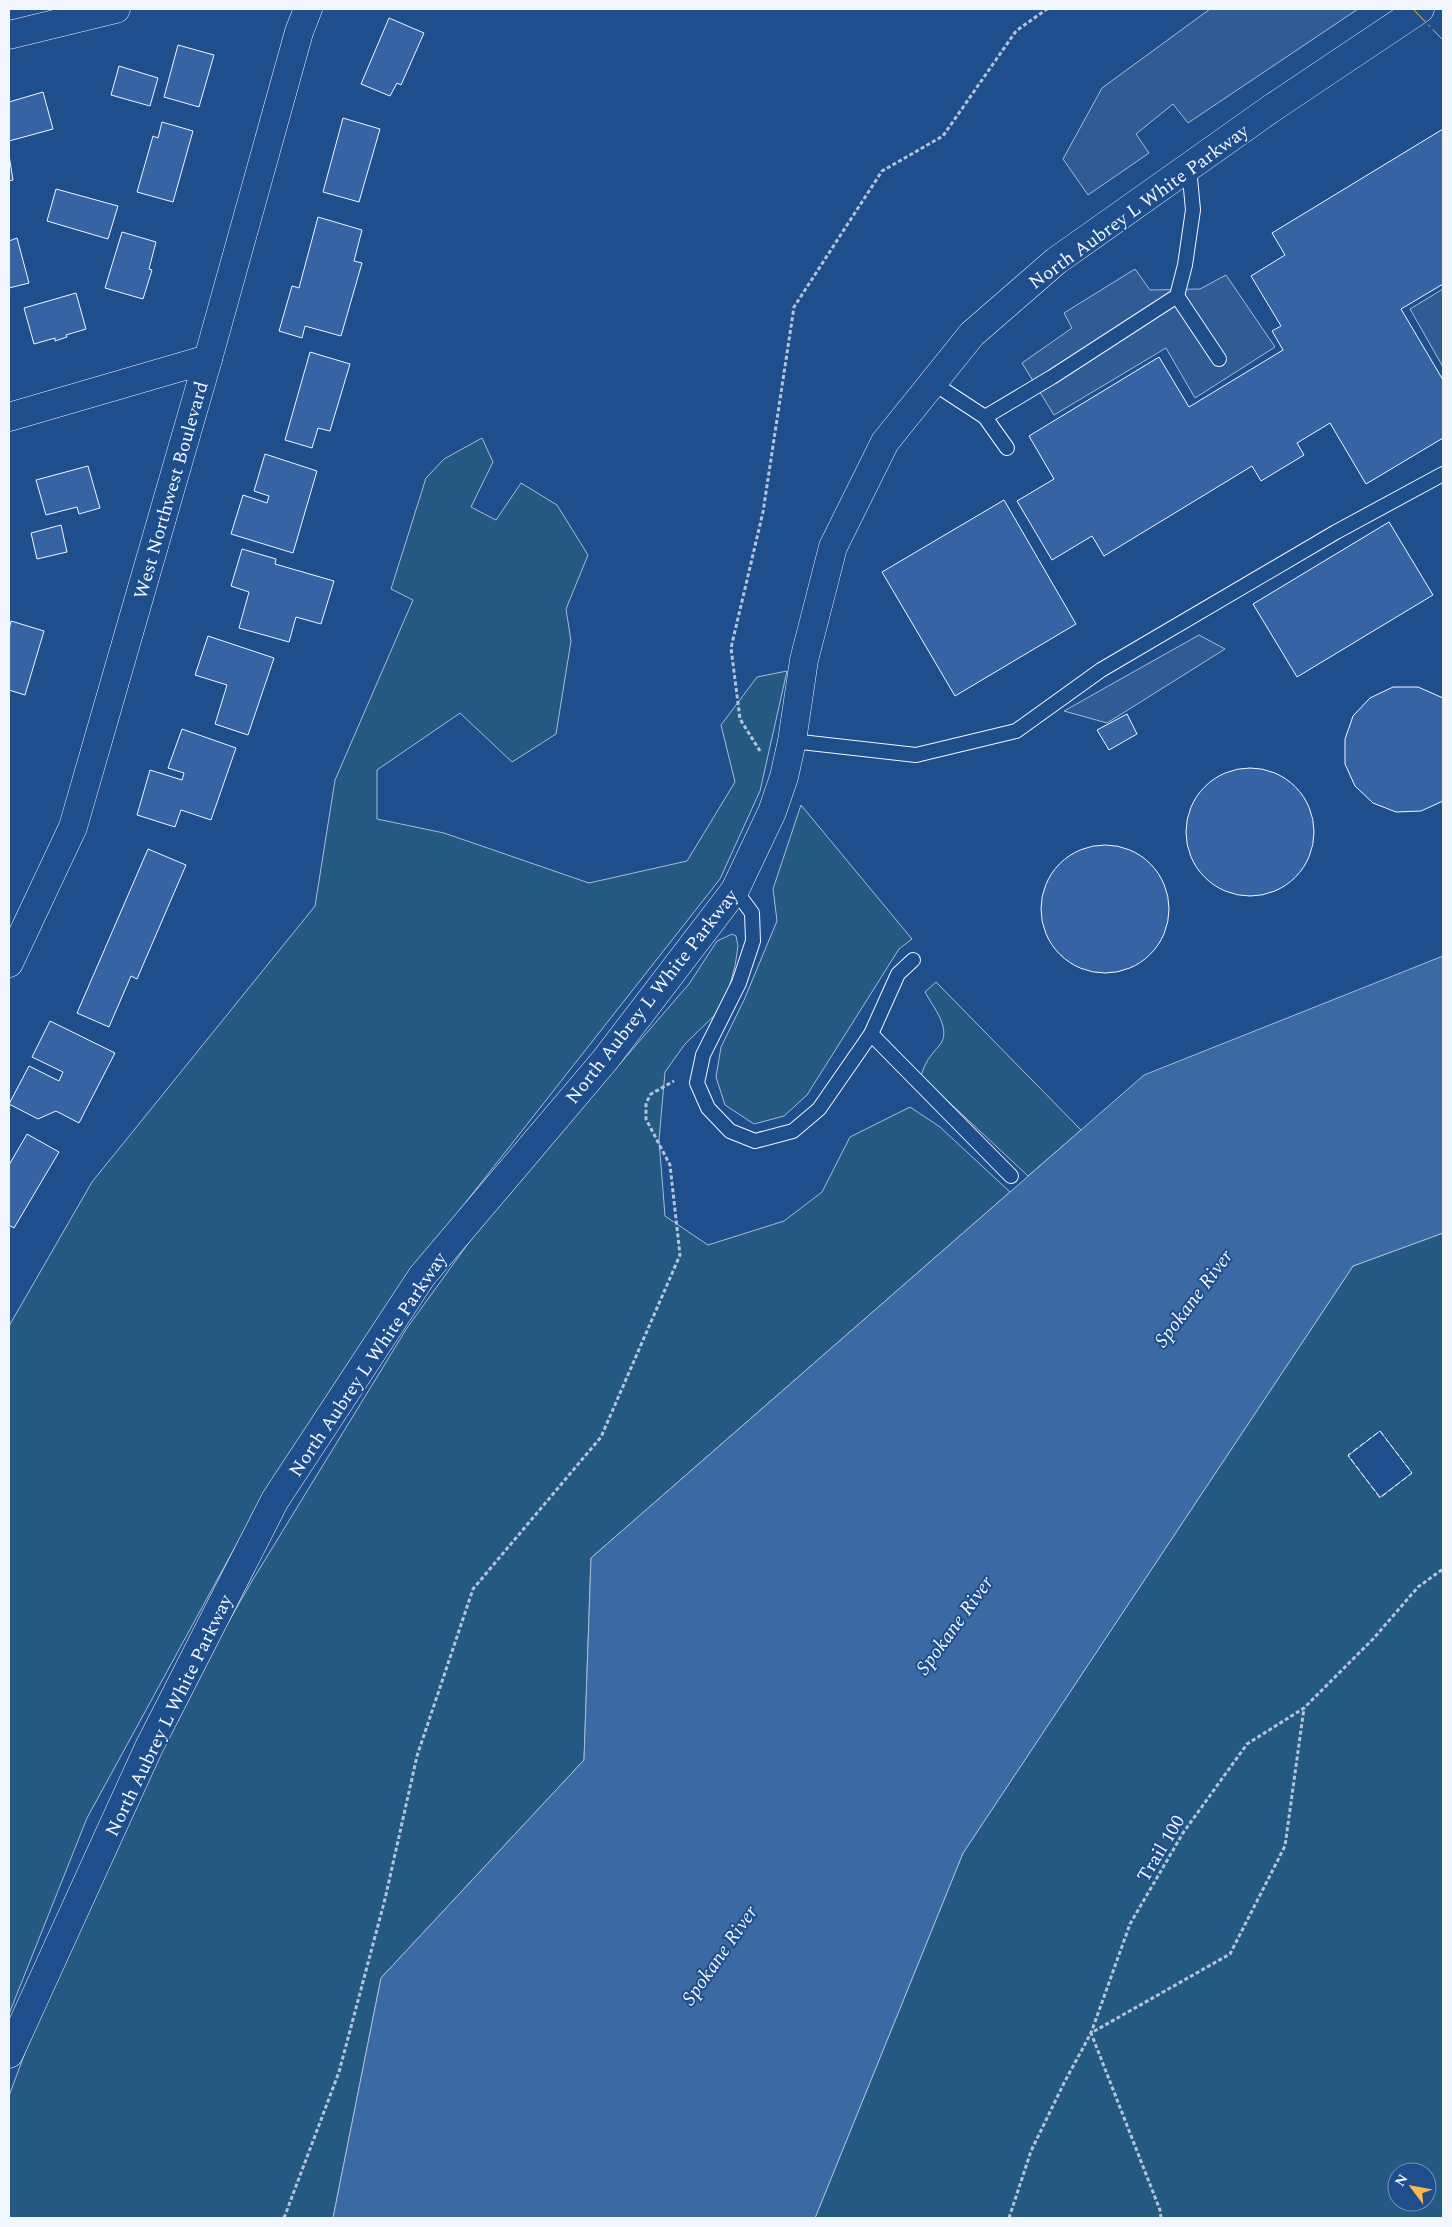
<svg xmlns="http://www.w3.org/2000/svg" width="1452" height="2227" font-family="Spectral,serif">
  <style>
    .green { fill: #245a82; stroke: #a8bbd7; fill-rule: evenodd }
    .parking { fill: #305b95; stroke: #a8bbd7 }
    .water { fill: #3b69a3; stroke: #a8bbd7 }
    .building { fill: #3563a3; stroke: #f2f6ff }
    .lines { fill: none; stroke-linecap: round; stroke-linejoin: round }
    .service-casing { stroke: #f2f6ff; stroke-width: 16 }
    .minor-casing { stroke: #f2f6ff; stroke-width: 29 }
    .path { stroke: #b3c4dc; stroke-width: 3; stroke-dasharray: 4 2.5; stroke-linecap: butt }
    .service { stroke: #1f4e8c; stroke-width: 14 }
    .minor { stroke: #1f4e8c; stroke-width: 28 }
    .fence { stroke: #f2f6ff; stroke-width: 1; stroke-dasharray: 6 2.5; stroke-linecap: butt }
    .power { stroke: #ffb74d; stroke-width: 1; stroke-dasharray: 18 4 2.5 4; stroke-linecap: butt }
    .labels { text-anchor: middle; stroke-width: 4; stroke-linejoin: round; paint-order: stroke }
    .street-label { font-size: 19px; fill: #f2f6ff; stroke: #1f4e8c }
    .water-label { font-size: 20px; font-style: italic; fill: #f2f6ff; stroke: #1f4e8c }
  </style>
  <rect width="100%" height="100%" fill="#1f4e8c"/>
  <g class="green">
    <path d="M 482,438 L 493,462 L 471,507 L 496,520 L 521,483 L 557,505 L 588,555 L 566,609 L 571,641 L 556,734 L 512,762 L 460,713 L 377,770 L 377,819 L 444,833 L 589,883 L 687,861 L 735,782 L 721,725 L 757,677 L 787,671 L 760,791 L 720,879 L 396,1291 L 270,1483 L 87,1818 L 9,2014 L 9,1326 L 92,1182 L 315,906 L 335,780 L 413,600 L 391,589 L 426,478 L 444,459 Z"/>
    <path d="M 801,805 L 912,939 L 899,949 L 807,1095 L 784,1116 L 754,1124 L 725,1105 L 716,1077 L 721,1047 L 744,1000 L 777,921 L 773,889 Z"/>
    <path d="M 732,934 L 736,936 L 738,946 L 735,966 L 724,1006 L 685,1044 L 665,1072 L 659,1140 L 665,1216 L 708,1245 L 784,1221 L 822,1192 L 850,1137 L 910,1107 L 940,1127 L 1010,1192 L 591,1558 L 584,1760 L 381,1978 L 333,2218 L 9,2218 L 9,2096 L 43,2004 L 102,1869 L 198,1675 L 252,1581 L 407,1328 L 488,1216 L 689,984 L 717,941 Z"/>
    <path d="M 936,982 L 1081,1130 L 1028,1176 L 921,1076 C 925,1062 930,1056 939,1046 C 953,1030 933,1007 925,992 Z"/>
    <path d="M 1443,1233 L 1443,2218 L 815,2218 L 963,1853 L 1353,1266 ZM 1380,1431 L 1412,1473 L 1380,1497 L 1348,1456 ZM 1397,2172 L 1427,2172 L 1427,2202 L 1397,2202 Z"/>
  </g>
  <g class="parking">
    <path d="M 1210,9 L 1358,9 L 1188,123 L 1173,104 L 1136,134 L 1149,153 L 1088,195 L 1063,159 L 1102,88 Z"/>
    <path d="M 1135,269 L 1150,290 L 1200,289 L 1226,275 L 1275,347 L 1195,398 L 1166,348 L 1054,415 L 1022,363 L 1072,328 L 1064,313 Z"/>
    <path d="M 1443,289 L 1443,367 L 1410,309 Z"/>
    <path d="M 1199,635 L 1225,649 L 1107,723 L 1064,711 Z"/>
  </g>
  <path class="water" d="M 1443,956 L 1443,1233 L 1353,1266 L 963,1853 L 815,2218 L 333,2218 L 381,1978 L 584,1760 L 591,1558 L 1144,1075 Z"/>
  <g class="building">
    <path d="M 389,18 L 424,33 L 401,85 L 397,83 L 390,96 L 361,84 Z"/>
    <path d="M 178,45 L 214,55 L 199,107 L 164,97 Z"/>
    <path d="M 119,66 L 158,78 L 150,106 L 111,95 Z"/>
    <path d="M 43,92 L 53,129 L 9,141 L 9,102 Z"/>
    <path d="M 343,118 L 380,129 L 359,202 L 323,192 Z"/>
    <path d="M 162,122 L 193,131 L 173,202 L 137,192 L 153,136 L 158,138 Z"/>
    <path d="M 1443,129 L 1443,284 L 1401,309 L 1443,380 L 1443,438 L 1366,484 L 1330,423 L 1297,443 L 1304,455 L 1261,481 L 1252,466 L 1104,556 L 1092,536 L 1052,560 L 1017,501 L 1054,479 L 1029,436 L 1159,357 L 1189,407 L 1283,350 L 1272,331 L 1281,326 L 1251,276 L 1285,255 L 1272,233 Z"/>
    <path d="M 9,155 L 13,180 L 9,181 Z"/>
    <path d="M 56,189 L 118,206 L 108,239 L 47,221 Z"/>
    <path d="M 318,217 L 362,230 L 354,261 L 362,263 L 341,336 L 305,326 L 302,338 L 279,331 L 292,286 L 299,288 Z"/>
    <path d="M 122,232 L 156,242 L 149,269 L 152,270 L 143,299 L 105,288 Z"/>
    <path d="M 17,238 L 29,283 L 9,288 L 9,241 Z"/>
    <path d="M 76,293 L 86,329 L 66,335 L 67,337 L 55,341 L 55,338 L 34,344 L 24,308 Z"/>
    <path d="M 310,352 L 350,364 L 330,431 L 318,428 L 312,448 L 285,440 Z"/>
    <path d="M 265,454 L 317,471 L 293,553 L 231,534 L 243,495 L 267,503 L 269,496 L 254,491 Z"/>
    <path d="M 88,466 L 100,508 L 79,514 L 77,507 L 46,515 L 36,480 Z"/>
    <path d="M 1004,500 L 1076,624 L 955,696 L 882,572 Z"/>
    <path d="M 1389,522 L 1433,595 L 1297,677 L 1253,604 Z"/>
    <path d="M 61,525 L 67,552 L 37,559 L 31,533 Z"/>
    <path d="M 242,549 L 276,559 L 275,564 L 334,581 L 321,624 L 296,617 L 289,642 L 239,628 L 249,592 L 231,586 Z"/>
    <path d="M 11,621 L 44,631 L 25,695 L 9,690 L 9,630 Z"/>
    <path d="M 208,636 L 274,658 L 248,735 L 215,724 L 227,685 L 195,675 Z"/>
    <path d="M 1393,687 L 1418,687 L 1443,698 L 1443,801 L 1421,811 L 1396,812 L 1373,803 L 1355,786 L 1345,764 L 1345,739 L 1353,716 L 1370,698 Z"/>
    <path d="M 1127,714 L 1137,734 L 1109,750 L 1097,730 Z"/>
    <path d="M 182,729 L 236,748 L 211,820 L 181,810 L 175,827 L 137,815 L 150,770 L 182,780 L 184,773 L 168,768 Z"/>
    <circle cx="1250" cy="832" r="64"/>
    <circle cx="1105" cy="909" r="64"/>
    <path d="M 148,849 L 186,865 L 137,979 L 131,976 L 109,1027 L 77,1013 Z"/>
    <path d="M 50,1021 L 115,1053 L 79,1123 L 56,1111 L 38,1119 L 9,1104 L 29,1066 L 59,1081 L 63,1072 L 32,1057 Z"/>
    <path d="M 27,1134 L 59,1152 L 14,1228 L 9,1225 L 9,1165 Z"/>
  </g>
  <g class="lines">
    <g class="service-casing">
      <g id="service">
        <path d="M 1177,296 L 1219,359"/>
        <path d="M 933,383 L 985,417 L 1052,377 L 1177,296 L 1185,265 L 1193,210 L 1189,167"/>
        <path d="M 985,417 L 1007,448"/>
        <path d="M 792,741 L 916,755 L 1016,731 L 1101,670 L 1336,532 L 1443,474"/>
        <path d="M 735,890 L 752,913 L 753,941 L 739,983 L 703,1055 L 697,1083 L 708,1108 L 730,1131 L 755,1141 L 793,1131 L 819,1109 L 871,1034 L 898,974 L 913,960"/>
        <path d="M 871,1034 L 1011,1176"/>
      </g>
    </g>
    <g class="minor-casing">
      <g id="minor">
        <path d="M 9,35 L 116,9"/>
        <path d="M 9,417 L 208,359"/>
        <path d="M 9,963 L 73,827 L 208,359 L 299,32 L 308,9"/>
        <path d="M 9,2054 L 149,1747 L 275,1500 L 422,1276 L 605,1060 L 735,890 L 772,812 L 784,777 L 792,741 L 804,660 L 833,547 L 885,442 L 972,334 L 1056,261 L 1272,108 L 1420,9"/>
      </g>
    </g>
    <g class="path">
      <path d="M 760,751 L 740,719 L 731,648 L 763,512 L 794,307 L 882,171 L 943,136 L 1016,31 L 1047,9"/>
      <path d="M 284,2218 L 339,2072 L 385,1899 L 417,1756 L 473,1589 L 601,1437 L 680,1255 L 670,1165 L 646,1119 L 646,1103 L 651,1094 L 674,1081"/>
      <path d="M 1009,2218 L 1031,2151 L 1064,2083 L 1091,2033 L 1130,1924 L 1183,1833 L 1247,1744 L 1304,1708 L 1373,1639 L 1418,1587 L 1443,1569"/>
      <path d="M 1161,2218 L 1160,2210 L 1091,2033 L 1230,1954 L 1285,1846 L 1304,1708"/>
    </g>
    <use href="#service" class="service"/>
    <use href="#minor" class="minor"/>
    <path class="fence" d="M 1380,1431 L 1412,1473 L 1380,1498 L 1348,1455 Z"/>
    <path class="power" d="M 1413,9 L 1443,40"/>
  </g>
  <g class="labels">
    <g class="street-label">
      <text transform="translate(1138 206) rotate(-36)" y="7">North Aubrey L White Parkway</text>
      <text transform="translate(170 490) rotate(-74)" y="7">West Northwest Boulevard</text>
      <text transform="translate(651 996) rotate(-52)" y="7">North Aubrey L White Parkway</text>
      <text transform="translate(367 1364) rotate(-56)" y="7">North Aubrey L White Parkway</text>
      <text transform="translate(168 1715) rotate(-64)" y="7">North Aubrey L White Parkway</text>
      <text transform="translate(1160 1848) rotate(-59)" y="7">Trail 100</text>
    </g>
    <g class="water-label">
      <text transform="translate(1193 1298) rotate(-53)" y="7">Spokane River</text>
      <text transform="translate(954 1625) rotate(-54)" y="7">Spokane River</text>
      <text transform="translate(719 1955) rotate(-55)" y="7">Spokane River</text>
    </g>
  </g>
  <rect width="1452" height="2227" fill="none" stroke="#f2f6ff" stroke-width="20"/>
  <g transform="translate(1412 2187) rotate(302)"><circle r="24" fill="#1f4e8c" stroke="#7391ba"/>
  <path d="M0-4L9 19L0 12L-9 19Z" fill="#ffb74d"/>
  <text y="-8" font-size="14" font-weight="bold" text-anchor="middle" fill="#f2f6ff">N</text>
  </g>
</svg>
